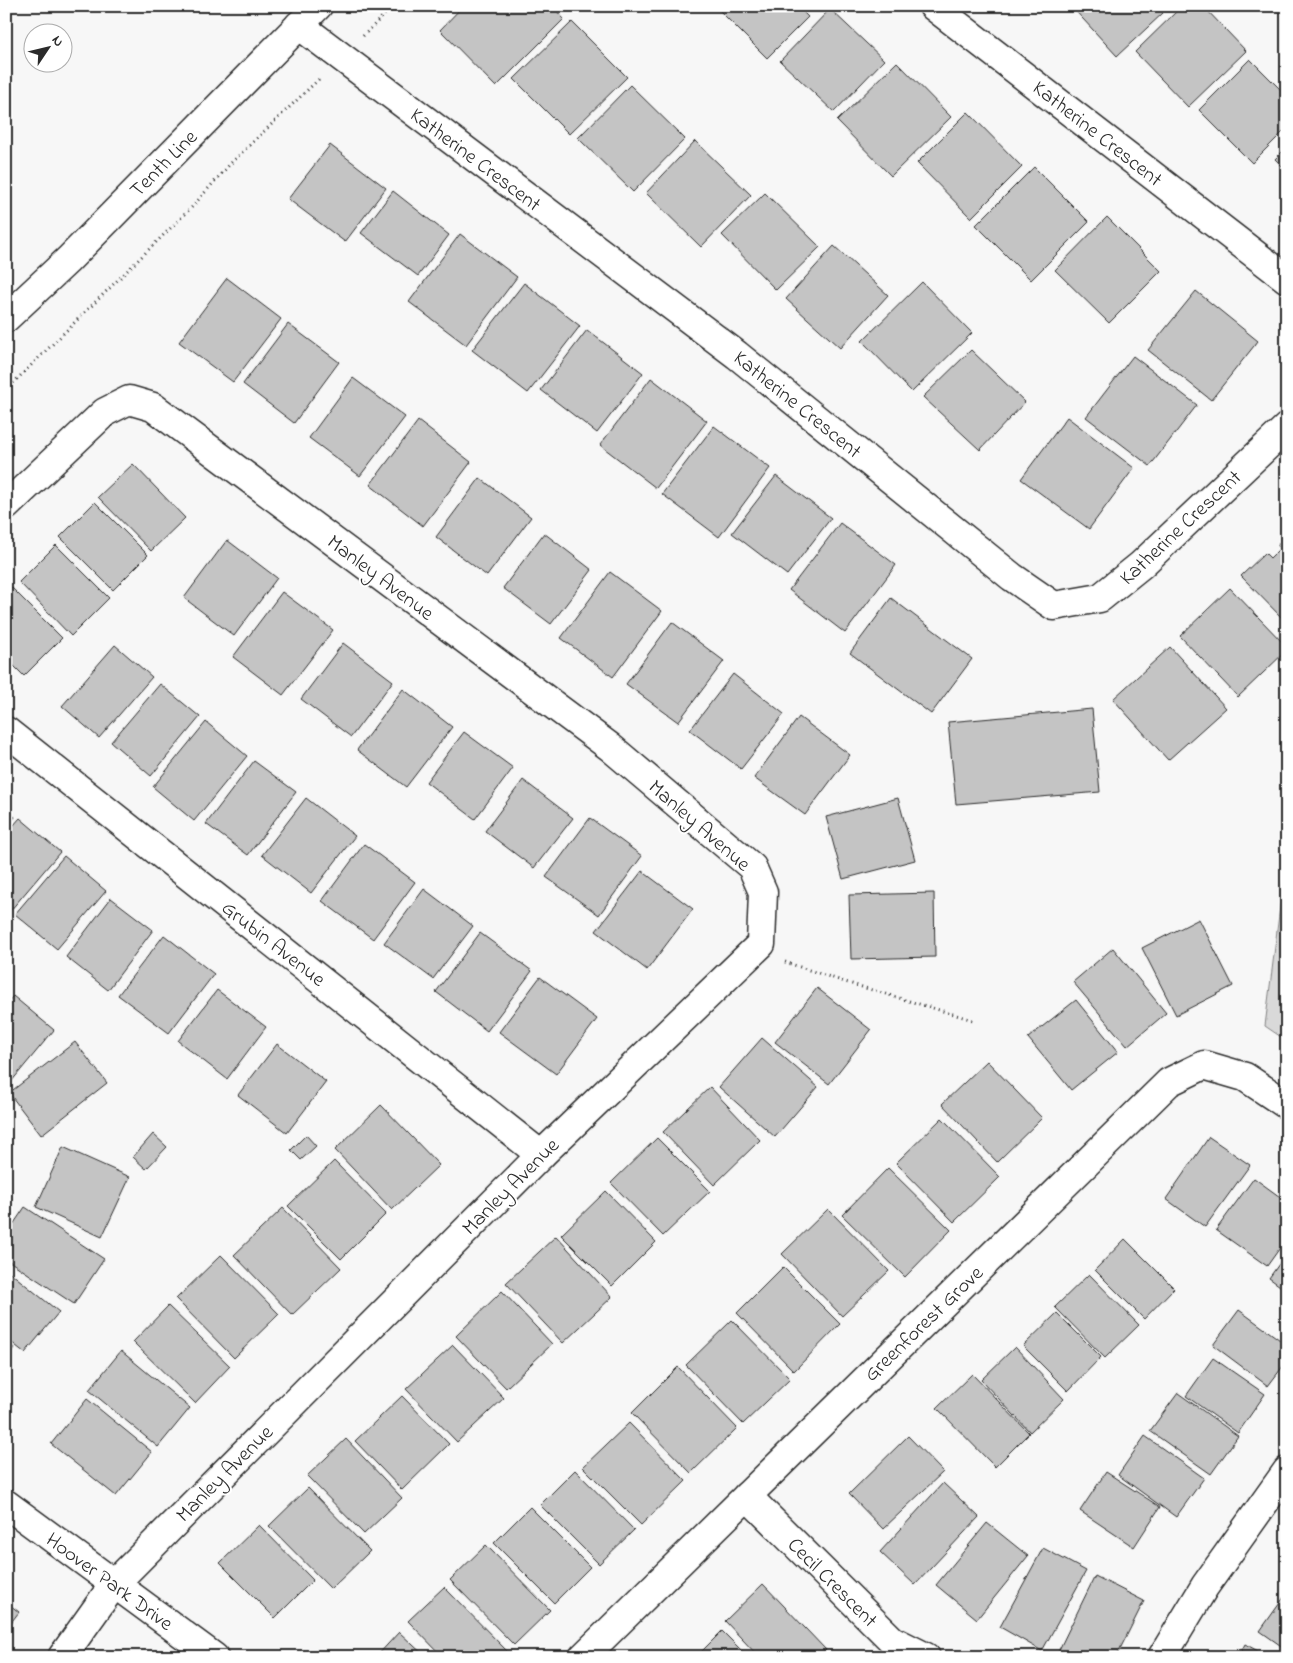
<svg xmlns="http://www.w3.org/2000/svg" width="1293" height="1663" font-family="'Indie Flower',sans-serif">
  <style>
    .green { fill: #d9d9d9; stroke: #828282 }
    .building { fill: #c4c4c4; stroke: #2b2b2b }
    .lines { fill: none; stroke-linecap: round; stroke-linejoin: round }
    .street-casing { stroke: #2b2b2b; stroke-width: 31 }
    .secondary-casing { stroke: #2b2b2b; stroke-width: 31 }
    .path { stroke: #2b2b2b; stroke-width: 3; stroke-dasharray: 1 4; stroke-linecap: butt }
    .street { stroke: #fff; stroke-width: 28 }
    .secondary { stroke: #fff; stroke-width: 28 }
    .labels { text-anchor: middle; stroke-width: 4; stroke-linejoin: round; paint-order: stroke }
    .street-label { font-size: 21px; fill: #2b2b2b; stroke: #fff }
  </style>
  <rect width="100%" height="100%" fill="#f7f7f7"/>
  <filter id="ink" filterUnits="userSpaceOnUse"><feTurbulence type="fractalNoise" baseFrequency=".02" numOctaves="2"/><feDisplacementMap in="SourceGraphic" scale="10" xChannelSelector="R" yChannelSelector="G"/><feConvolveMatrix kernelMatrix="1 2 1 2 8 2 1 2 1" color-interpolation-filters="sRGB"/></filter>
  <g filter="url(#ink)">
    <path class="green" d="M 1287,851 L 1287,1041 L 1265,1026 Z"/>
    <g class="building">
      <path d="M 463,6 L 552,6 L 564,19 L 496,87 L 440,30 Z"/>
      <path d="M 715,6 L 797,6 L 808,17 L 767,58 Z"/>
      <path d="M 1071,6 L 1156,6 L 1163,13 L 1117,56 Z"/>
      <path d="M 1182,6 L 1203,6 L 1246,51 L 1188,107 L 1135,52 Z"/>
      <path d="M 830,9 L 884,60 L 834,112 L 780,61 Z"/>
      <path d="M 572,22 L 627,77 L 569,134 L 514,79 Z"/>
      <path d="M 1250,59 L 1287,96 L 1287,128 L 1252,163 L 1199,110 Z"/>
      <path d="M 897,62 L 951,117 L 891,176 L 837,121 Z"/>
      <path d="M 630,85 L 685,139 L 633,192 L 578,138 Z"/>
      <path d="M 968,112 L 1022,167 L 971,218 L 917,163 Z"/>
      <path d="M 695,141 L 751,195 L 701,247 L 646,193 Z"/>
      <path d="M 330,145 L 386,188 L 345,242 L 288,199 Z"/>
      <path d="M 1287,147 L 1287,171 L 1275,159 Z"/>
      <path d="M 1034,167 L 1089,222 L 1031,280 L 976,225 Z"/>
      <path d="M 393,191 L 449,235 L 418,276 L 361,233 Z"/>
      <path d="M 765,193 L 820,247 L 776,290 L 722,235 Z"/>
      <path d="M 1107,217 L 1161,271 L 1109,323 L 1055,270 Z"/>
      <path d="M 460,234 L 517,277 L 466,345 L 409,302 Z"/>
      <path d="M 834,246 L 888,295 L 840,348 L 786,299 Z"/>
      <path d="M 227,278 L 281,319 L 233,382 L 179,342 Z"/>
      <path d="M 922,282 L 972,333 L 912,392 L 862,341 Z"/>
      <path d="M 524,283 L 580,326 L 528,393 L 472,350 Z"/>
      <path d="M 1196,291 L 1258,341 L 1211,400 L 1148,350 Z"/>
      <path d="M 288,324 L 339,362 L 294,423 L 243,384 Z"/>
      <path d="M 587,330 L 643,373 L 597,433 L 541,390 Z"/>
      <path d="M 971,350 L 1025,402 L 980,450 L 923,397 Z"/>
      <path d="M 1133,356 L 1197,405 L 1150,466 L 1086,417 Z"/>
      <path d="M 353,378 L 405,417 L 360,476 L 309,438 Z"/>
      <path d="M 651,378 L 707,421 L 656,488 L 600,445 Z"/>
      <path d="M 1067,417 L 1134,468 L 1089,529 L 1021,479 Z"/>
      <path d="M 418,421 L 471,462 L 423,526 L 370,485 Z"/>
      <path d="M 714,426 L 770,468 L 719,537 L 662,494 Z"/>
      <path d="M 133,464 L 185,518 L 151,551 L 98,497 Z"/>
      <path d="M 776,476 L 831,518 L 787,575 L 732,533 Z"/>
      <path d="M 480,478 L 531,517 L 487,576 L 436,537 Z"/>
      <path d="M 95,502 L 148,555 L 113,590 L 60,537 Z"/>
      <path d="M 840,523 L 896,565 L 845,633 L 789,590 Z"/>
      <path d="M 544,533 L 592,570 L 551,624 L 503,588 Z"/>
      <path d="M 1287,535 L 1287,623 L 1241,576 L 1265,553 L 1270,558 L 1280,548 L 1278,546 L 1279,543 Z"/>
      <path d="M 227,540 L 277,578 L 234,636 L 184,598 Z"/>
      <path d="M 56,545 L 109,598 L 71,636 L 19,582 Z"/>
      <path d="M 610,572 L 662,611 L 613,677 L 561,638 Z"/>
      <path d="M 6,582 L 62,638 L 24,676 L 6,658 Z"/>
      <path d="M 1230,588 L 1287,647 L 1287,650 L 1238,697 L 1180,636 Z"/>
      <path d="M 282,592 L 333,630 L 283,695 L 233,657 Z"/>
      <path d="M 891,598 L 972,659 L 931,714 L 850,653 Z"/>
      <path d="M 672,622 L 724,661 L 678,722 L 626,684 Z"/>
      <path d="M 343,643 L 393,681 L 351,737 L 301,699 Z"/>
      <path d="M 115,645 L 152,677 L 99,738 L 62,706 Z"/>
      <path d="M 1170,647 L 1226,708 L 1168,760 L 1113,699 Z"/>
      <path d="M 733,674 L 784,714 L 741,769 L 690,730 Z"/>
      <path d="M 160,684 L 200,717 L 151,776 L 111,742 Z"/>
      <path d="M 403,689 L 452,727 L 406,787 L 357,750 Z"/>
      <path d="M 1092,709 L 1100,792 L 956,804 L 948,722 Z"/>
      <path d="M 799,717 L 850,755 L 805,815 L 754,778 Z"/>
      <path d="M 206,722 L 247,756 L 194,821 L 153,787 Z"/>
      <path d="M 464,732 L 513,768 L 475,819 L 426,782 Z"/>
      <path d="M 254,761 L 296,792 L 248,855 L 206,824 Z"/>
      <path d="M 523,780 L 573,818 L 534,868 L 485,831 Z"/>
      <path d="M 306,798 L 355,836 L 311,893 L 262,855 Z"/>
      <path d="M 898,798 L 915,860 L 843,879 L 826,817 Z"/>
      <path d="M 6,809 L 15,817 L 6,828 Z"/>
      <path d="M 20,818 L 60,852 L 10,911 L 6,908 L 6,834 Z"/>
      <path d="M 590,818 L 642,856 L 599,915 L 546,877 Z"/>
      <path d="M 364,844 L 415,882 L 373,939 L 322,901 Z"/>
      <path d="M 64,856 L 106,891 L 57,949 L 15,914 Z"/>
      <path d="M 642,871 L 693,909 L 647,970 L 596,931 Z"/>
      <path d="M 424,889 L 473,926 L 433,979 L 384,943 Z"/>
      <path d="M 934,893 L 935,957 L 851,959 L 849,895 Z"/>
      <path d="M 111,898 L 153,930 L 108,990 L 66,957 Z"/>
      <path d="M 1199,919 L 1233,986 L 1176,1015 L 1142,948 Z"/>
      <path d="M 480,933 L 532,971 L 487,1031 L 436,992 Z"/>
      <path d="M 164,935 L 214,974 L 169,1033 L 118,995 Z"/>
      <path d="M 1113,948 L 1166,1013 L 1127,1046 L 1073,982 Z"/>
      <path d="M 540,977 L 597,1019 L 556,1074 L 499,1032 Z"/>
      <path d="M 817,988 L 871,1030 L 829,1084 L 775,1042 Z"/>
      <path d="M 217,990 L 266,1027 L 227,1079 L 178,1041 Z"/>
      <path d="M 13,996 L 54,1030 L 6,1088 L 6,1004 Z"/>
      <path d="M 1076,1000 L 1118,1052 L 1071,1090 L 1028,1038 Z"/>
      <path d="M 762,1038 L 818,1087 L 775,1137 L 719,1087 Z"/>
      <path d="M 75,1042 L 107,1083 L 41,1135 L 9,1093 Z"/>
      <path d="M 277,1044 L 326,1082 L 287,1133 L 238,1095 Z"/>
      <path d="M 987,1061 L 1042,1118 L 997,1162 L 942,1104 Z"/>
      <path d="M 710,1087 L 760,1140 L 714,1185 L 663,1132 Z"/>
      <path d="M 381,1105 L 439,1165 L 392,1210 L 335,1150 Z"/>
      <path d="M 942,1118 L 1000,1177 L 954,1222 L 896,1163 Z"/>
      <path d="M 153,1134 L 167,1147 L 146,1169 L 133,1157 Z"/>
      <path d="M 306,1135 L 316,1146 L 301,1160 L 291,1150 Z"/>
      <path d="M 1209,1137 L 1250,1165 L 1205,1227 L 1166,1199 Z"/>
      <path d="M 657,1138 L 710,1191 L 663,1236 L 611,1183 Z"/>
      <path d="M 63,1147 L 130,1177 L 102,1237 L 36,1207 Z"/>
      <path d="M 334,1161 L 386,1214 L 341,1259 L 288,1206 Z"/>
      <path d="M 888,1168 L 951,1230 L 905,1277 L 842,1215 Z"/>
      <path d="M 1254,1178 L 1287,1202 L 1287,1238 L 1267,1266 L 1216,1230 Z"/>
      <path d="M 606,1191 L 656,1242 L 612,1286 L 561,1235 Z"/>
      <path d="M 25,1207 L 104,1259 L 74,1304 L 6,1259 L 6,1235 Z"/>
      <path d="M 283,1208 L 341,1268 L 292,1315 L 234,1255 Z"/>
      <path d="M 828,1209 L 889,1271 L 842,1316 L 782,1254 Z"/>
      <path d="M 556,1236 L 612,1297 L 563,1343 L 506,1283 Z"/>
      <path d="M 1125,1239 L 1174,1288 L 1144,1319 L 1095,1270 Z"/>
      <path d="M 1287,1253 L 1287,1291 L 1269,1278 Z"/>
      <path d="M 221,1255 L 279,1314 L 234,1358 L 176,1299 Z"/>
      <path d="M 783,1267 L 840,1324 L 794,1371 L 737,1313 Z"/>
      <path d="M 6,1269 L 59,1312 L 25,1353 L 6,1338 Z"/>
      <path d="M 1089,1274 L 1139,1325 L 1105,1358 L 1055,1307 Z"/>
      <path d="M 502,1291 L 552,1344 L 506,1388 L 456,1336 Z"/>
      <path d="M 168,1306 L 230,1366 L 195,1403 L 133,1342 Z"/>
      <path d="M 1239,1310 L 1287,1345 L 1287,1361 L 1268,1386 L 1213,1345 Z"/>
      <path d="M 1057,1313 L 1101,1357 L 1068,1391 L 1023,1346 Z"/>
      <path d="M 732,1320 L 790,1379 L 743,1424 L 686,1365 Z"/>
      <path d="M 6,1342 L 14,1348 L 6,1358 Z"/>
      <path d="M 453,1345 L 504,1398 L 457,1442 L 406,1389 Z"/>
      <path d="M 1015,1347 L 1064,1399 L 1030,1432 L 981,1380 Z"/>
      <path d="M 121,1351 L 190,1408 L 158,1447 L 89,1390 Z"/>
      <path d="M 1213,1358 L 1265,1394 L 1238,1433 L 1186,1396 Z"/>
      <path d="M 678,1367 L 737,1428 L 691,1473 L 632,1413 Z"/>
      <path d="M 972,1374 L 1029,1433 L 995,1467 L 937,1408 Z"/>
      <path d="M 1178,1393 L 1238,1436 L 1211,1474 L 1150,1431 Z"/>
      <path d="M 402,1396 L 449,1444 L 402,1490 L 355,1441 Z"/>
      <path d="M 87,1399 L 152,1452 L 116,1496 L 51,1444 Z"/>
      <path d="M 629,1423 L 686,1481 L 641,1525 L 583,1467 Z"/>
      <path d="M 908,1436 L 943,1472 L 883,1529 L 849,1494 Z"/>
      <path d="M 1145,1436 L 1204,1478 L 1176,1517 L 1118,1475 Z"/>
      <path d="M 346,1439 L 402,1498 L 364,1534 L 307,1476 Z"/>
      <path d="M 575,1470 L 634,1530 L 599,1564 L 540,1505 Z"/>
      <path d="M 1106,1472 L 1160,1507 L 1134,1547 L 1080,1511 Z"/>
      <path d="M 943,1483 L 979,1517 L 915,1585 L 880,1552 Z"/>
      <path d="M 308,1488 L 370,1551 L 331,1589 L 269,1526 Z"/>
      <path d="M 530,1507 L 590,1567 L 554,1603 L 494,1543 Z"/>
      <path d="M 987,1523 L 1028,1556 L 977,1619 L 936,1585 Z"/>
      <path d="M 259,1525 L 313,1580 L 275,1618 L 220,1563 Z"/>
      <path d="M 486,1545 L 550,1610 L 514,1645 L 450,1580 Z"/>
      <path d="M 1043,1548 L 1086,1571 L 1042,1651 L 1000,1627 Z"/>
      <path d="M 1095,1576 L 1144,1601 L 1116,1657 L 1058,1657 L 1056,1656 Z"/>
      <path d="M 763,1584 L 826,1650 L 819,1657 L 759,1657 L 725,1621 Z"/>
      <path d="M 444,1587 L 508,1652 L 504,1657 L 443,1657 L 408,1621 Z"/>
      <path d="M 1287,1593 L 1287,1650 L 1260,1631 Z"/>
      <path d="M 6,1602 L 19,1612 L 6,1629 Z"/>
      <path d="M 722,1631 L 748,1657 L 696,1657 Z"/>
      <path d="M 399,1632 L 426,1657 L 376,1657 Z"/>
      <path d="M 1245,1644 L 1269,1657 L 1238,1657 Z"/>
    </g>
    <g class="lines">
      <g class="street-casing">
        <g id="street">
          <path d="M 933,6 L 1287,279"/>
          <path d="M 299,25 L 737,355 L 1012,577 L 1054,606 L 1100,598 L 1141,565 L 1287,427"/>
          <path d="M 6,506 L 105,412 L 129,400 L 153,407 L 610,747 L 752,867 L 763,892 L 761,944 L 541,1155 L 114,1584"/>
          <path d="M 6,731 L 541,1155"/>
          <path d="M 747,1496 L 892,1640 L 926,1657"/>
          <path d="M 583,1657 L 1169,1082 L 1204,1065 L 1245,1077 L 1287,1105"/>
          <path d="M 1162,1657 L 1205,1586 L 1287,1471"/>
        </g>
      </g>
      <g class="secondary-casing">
        <g id="secondary">
          <path d="M 6,318 L 68,260 L 318,6"/>
          <path d="M 6,1504 L 214,1657"/>
          <path d="M 62,1657 L 114,1584"/>
        </g>
      </g>
      <g class="path">
        <path d="M 363,36 L 393,6"/>
        <path d="M 6,390 L 192,207 L 231,163 L 319,79"/>
        <path d="M 785,962 L 845,982 L 973,1020"/>
      </g>
      <use href="#street" class="street"/>
      <use href="#secondary" class="secondary"/>
    </g>
  </g>
  <g class="labels">
    <g class="street-label">
      <text transform="translate(1098 133) rotate(38)" y="7">Katherine Crescent</text>
      <text transform="translate(476 159) rotate(37)" y="7">Katherine Crescent</text>
      <text transform="translate(163 163) rotate(-45)" y="7">Tenth Line</text>
      <text transform="translate(798 404) rotate(39)" y="7">Katherine Crescent</text>
      <text transform="translate(1180 527) rotate(-43)" y="7">Katherine Crescent</text>
      <text transform="translate(381 577) rotate(37)" y="7">Manley Avenue</text>
      <text transform="translate(700 825) rotate(41)" y="7">Manley Avenue</text>
      <text transform="translate(274 943) rotate(38)" y="7">Grubin Avenue</text>
      <text transform="translate(510 1186) rotate(-45)" y="7">Manley Avenue</text>
      <text transform="translate(923 1323) rotate(-44)" y="7">Greenforest Grove</text>
      <text transform="translate(224 1473) rotate(-45)" y="7">Manley Avenue</text>
      <text transform="translate(110 1581) rotate(36)" y="7">Hoover Park Drive</text>
      <text transform="translate(833 1582) rotate(45)" y="7">Cecil Crescent</text>
    </g>
  </g>
  <rect width="1293" height="1663" fill="none" stroke="#fff" stroke-width="25"/>
  <rect x="12" y="12" width="1268" height="1638" fill="none" stroke="#2b2b2b" stroke-width="2" filter="url(#ink)"/>
  <g transform="translate(48 48) rotate(55)"><circle r="24" fill="#ffffff" stroke="#aaaaaa"/>
  <path d="M0-4L9 19L0 12L-9 19Z" fill="#2b2b2b"/>
  <text y="-8" font-size="14" font-weight="bold" text-anchor="middle" fill="#2b2b2b">N</text>
  </g>
</svg>
